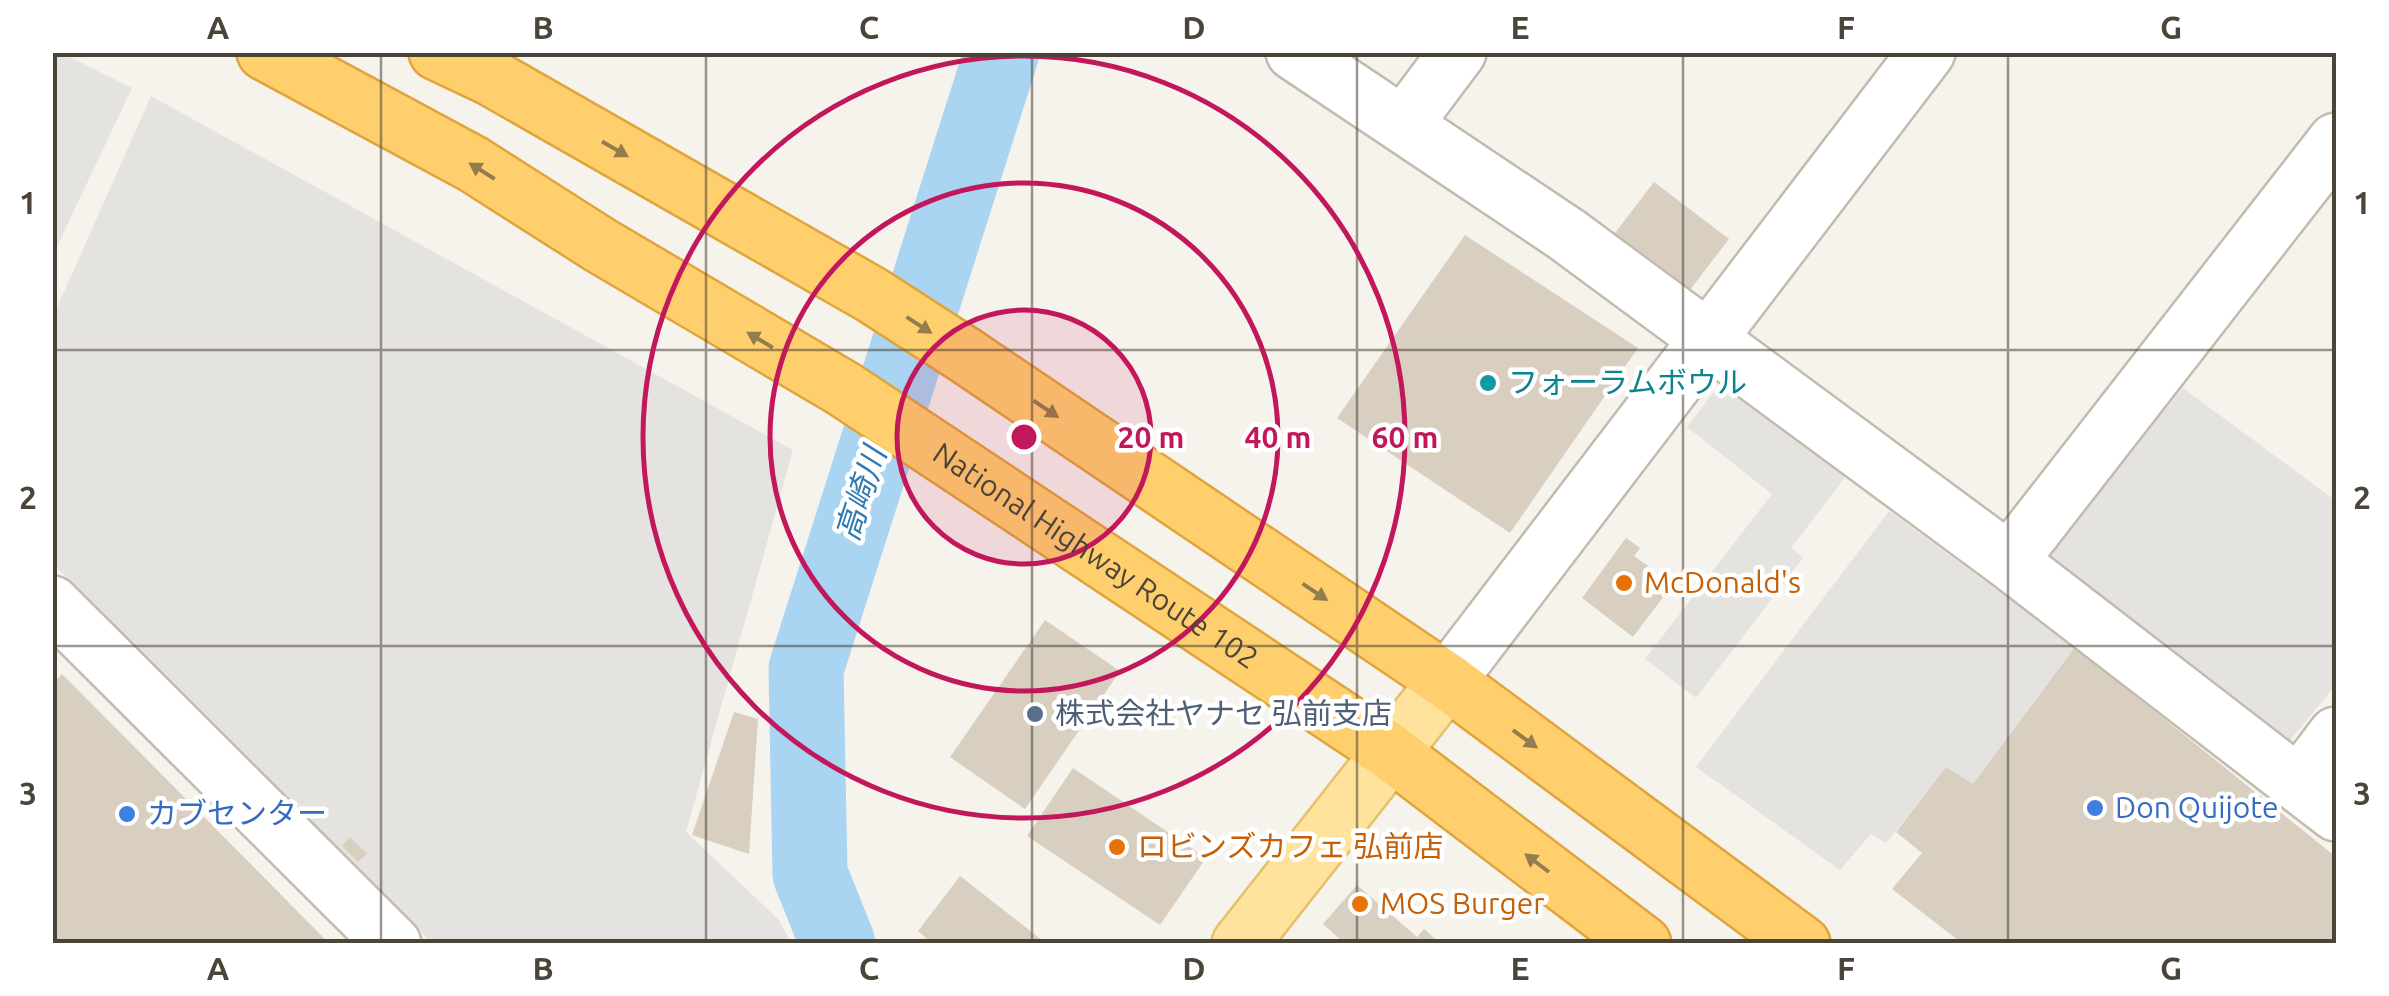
<svg xmlns="http://www.w3.org/2000/svg" width="2389" height="996" font-family="Ubuntu,'Noto Sans JP',sans-serif">
  <style>
    .parking { fill: #e5e3e0 }
    .lines { fill: none; stroke-linecap: round; stroke-linejoin: round }
    .river { stroke: #a9d4f2; stroke-width: 75 }
    .building { fill: #d8cfc1 }
    .minor-casing { stroke: #c2bbae; stroke-width: 60 }
    .major-casing { stroke: #e6c16a; stroke-width: 60 }
    .highway-casing { stroke: #e0a43c; stroke-width: 60 }
    .minor { stroke: #fff; stroke-width: 55 }
    .major { stroke: #ffe39c; stroke-width: 55 }
    .highway { stroke: #ffcf6e; stroke-width: 55 }
    .oneway { fill: #937c4e }
    .grid { fill: none; stroke: #4b4439; stroke-width: 2.5; stroke-opacity: 0.55 }
    .ring { fill: none; stroke: #c2185b; stroke-width: 5 }
    .culture-dot { fill: #0f9aa8; stroke: #fff; stroke-width: 4 }
    .food-dot { fill: #e8710a; stroke: #fff; stroke-width: 4 }
    .service-dot { fill: #5c6f8a; stroke: #fff; stroke-width: 4 }
    .shop-dot { fill: #3f7fe0; stroke: #fff; stroke-width: 4 }
    .labels { text-anchor: middle; stroke-width: 9; stroke-linejoin: round; paint-order: stroke }
    .culture-label { font-size: 30px; fill: #0d838f; stroke: #fff; text-anchor: start }
    .street-label { font-size: 30px; fill: #4b4439; stroke: #fff }
    .food-label { font-size: 30px; fill: #c56008; stroke: #fff; text-anchor: start }
    .service-label { font-size: 30px; fill: #4e5e75; stroke: #fff; text-anchor: start }
    .shop-label { font-size: 30px; fill: #366cbe; stroke: #fff; text-anchor: start }
    .water-label { font-size: 32px; font-style: italic; fill: #2e7ab2; stroke: #fff }
    .centre { fill: #c2185b; stroke: #fff; stroke-width: 5 }
    .ring-label { font-size: 30px; text-anchor: middle; font-weight: bold; fill: #c2185b; stroke: #fff; stroke-width: 9; stroke-linejoin: round; paint-order: stroke }
    .neatline { fill: none; stroke: #4b4439; stroke-width: 4 }
    .grid-label { font-size: 32px; text-anchor: middle; font-weight: bold; fill: #4b4439 }
  </style>
  <rect width="100%" height="100%" fill="#f6f3ec"/>
  <g class="parking">
    <path d="M 59,52 L 132,88 L 53,255 L 52,53 Z"/>
    <path d="M 151,96 L 793,450 L 686,832 L 779,920 L 791,943 L 432,943 L 53,564 L 53,317 Z"/>
    <path d="M 1723,380 L 1847,475 L 1791,548 L 1803,558 L 1696,698 L 1645,659 L 1772,494 L 1687,427 Z"/>
    <path d="M 2183,388 L 2336,501 L 2336,685 L 2287,744 L 2040,560 Z"/>
    <path d="M 1889,511 L 2075,647 L 1973,784 L 1946,768 L 1886,843 L 1871,834 L 1840,870 L 1696,767 Z"/>
  </g>
  <g class="lines">
    <path class="river" d="M 838,944 L 810,874 L 806,669 L 1002,52"/>
  </g>
  <g class="building">
    <path d="M 1654,182 L 1729,239 L 1686,295 L 1612,237 Z"/>
    <path d="M 1465,235 L 1638,348 L 1510,533 L 1337,418 Z"/>
    <path d="M 1626,538 L 1640,548 L 1634,556 L 1648,566 L 1642,573 L 1667,592 L 1633,637 L 1582,598 Z"/>
    <path d="M 1045,620 L 1120,671 L 1025,809 L 950,757 Z"/>
    <path d="M 2075,647 L 2336,857 L 2336,944 L 1963,944 L 1892,889 L 1922,853 L 1896,832 L 1946,767 L 1973,784 Z"/>
    <path d="M 62,674 L 330,944 L 52,944 L 52,684 Z"/>
    <path d="M 734,712 L 758,719 L 749,854 L 692,835 Z"/>
    <path d="M 1073,768 L 1206,858 L 1160,925 L 1027,836 Z"/>
    <path d="M 350,837 L 367,854 L 358,862 L 342,846 Z"/>
    <path d="M 960,876 L 1047,944 L 933,944 L 918,931 Z"/>
    <path d="M 1357,885 L 1417,937 L 1424,929 L 1441,944 L 1345,944 L 1323,924 Z"/>
  </g>
  <g class="lines">
    <g class="minor-casing">
      <g id="minor">
        <path d="M 1294,52 L 1566,234 L 2009,561 L 2336,813"/>
        <path d="M 1404,124 L 1458,52"/>
        <path d="M 2009,561 L 2336,141"/>
        <path d="M 52,604 L 393,944"/>
        <path d="M 1447,681 L 1927,52"/>
        <path d="M 2300,783 L 2336,735"/>
      </g>
    </g>
    <g class="major-casing">
      <path id="major" d="M 1240,944 L 1447,681"/>
    </g>
    <g class="highway-casing">
      <g id="highway">
        <path id="s1" d="M 265,52 L 473,164 L 600,245 L 844,389 L 1389,751 L 1643,944"/>
        <path d="M 437,52 L 492,78 L 872,295 L 965,355 L 1447,681 L 1802,944"/>
      </g>
    </g>
    <use href="#minor" class="minor"/>
    <use href="#major" class="major"/>
    <use href="#highway" class="highway"/>
  </g>
  <defs><path id="oneway-solid" d="M-6-.8H1V-3.2L6.5 0L1 3.2V.8H-6Z" transform="scale(2.5)"/></defs>
  <g class="oneway">
    <use href="#oneway-solid" transform="translate(615 149) rotate(30)"/>
    <use href="#oneway-solid" transform="translate(482 171) rotate(-148)"/>
    <use href="#oneway-solid" transform="translate(919 325) rotate(33)"/>
    <use href="#oneway-solid" transform="translate(760 340) rotate(-149)"/>
    <use href="#oneway-solid" transform="translate(1046 409) rotate(34)"/>
    <use href="#oneway-solid" transform="translate(1315 592) rotate(34)"/>
    <use href="#oneway-solid" transform="translate(1525 739) rotate(36)"/>
    <use href="#oneway-solid" transform="translate(1537 863) rotate(-143)"/>
  </g>
  <path class="grid" d="M 381,52 L 381,944M 706,52 L 706,944M 1032,52 L 1032,944M 1357,52 L 1357,944M 1683,52 L 1683,944M 2008,52 L 2008,944M 52,350 L 2336,350M 52,646 L 2336,646"/>
  <circle cx="1024" cy="437" r="127" fill="#c2185b" fill-opacity=".12"/>
  <g class="ring">
    <circle cx="1024" cy="437" r="127"/>
    <circle cx="1024" cy="437" r="254"/>
    <circle cx="1024" cy="437" r="381"/>
  </g>
  <circle class="culture-dot" cx="1488" cy="383" r="10"/>
  <g class="food-dot">
    <circle cx="1624" cy="583" r="10"/>
    <circle cx="1117" cy="847" r="10"/>
    <circle cx="1360" cy="904" r="10"/>
  </g>
  <circle class="service-dot" cx="1035" cy="714" r="10"/>
  <g class="shop-dot">
    <circle cx="2095" cy="808" r="10"/>
    <circle cx="127" cy="814" r="10"/>
  </g>
  <g class="labels">
    <g class="culture-label">
      <text x="1508" y="393">フォーラムボウル</text>
    </g>
    <g class="street-label">
      <text dy="10" stroke="none"><textPath href="#s1" startOffset="972">National Highway Route 102</textPath></text>
    </g>
    <g class="food-label">
      <text x="1644" y="593">McDonald's</text>
      <text x="1137" y="857">ロビンズカフェ 弘前店</text>
      <text x="1380" y="914">MOS Burger</text>
    </g>
    <g class="service-label">
      <text x="1055" y="724">株式会社ヤナセ 弘前支店</text>
    </g>
    <g class="shop-label">
      <text x="2115" y="818">Don Quijote</text>
      <text x="147" y="824">カブセンター</text>
    </g>
    <g class="water-label">
      <text transform="translate(861 494) rotate(-72)" y="11">高崎川</text>
    </g>
  </g>
  <circle cx="1024" cy="437" r="15" class="centre"/>
  <g class="ring-label">
    <text x="1151" y="448">20 m</text>
    <text x="1278" y="448">40 m</text>
    <text x="1405" y="448">60 m</text>
  </g>
  <rect width="2389" height="996" fill="none" stroke="#ffffff" stroke-width="110"/>
  <rect x="55" y="55" width="2279" height="886" class="neatline"/>
  <g class="grid-label">
    <text x="218" y="39">A</text>
    <text x="543" y="39">B</text>
    <text x="869" y="39">C</text>
    <text x="1194" y="39">D</text>
    <text x="1520" y="39">E</text>
    <text x="1846" y="39">F</text>
    <text x="2171" y="39">G</text>
    <text x="28" y="214">1</text>
    <text x="2362" y="214">1</text>
    <text x="28" y="509">2</text>
    <text x="2362" y="509">2</text>
    <text x="28" y="805">3</text>
    <text x="2362" y="805">3</text>
    <text x="218" y="980">A</text>
    <text x="543" y="980">B</text>
    <text x="869" y="980">C</text>
    <text x="1194" y="980">D</text>
    <text x="1520" y="980">E</text>
    <text x="1846" y="980">F</text>
    <text x="2171" y="980">G</text>
  </g>
</svg>
